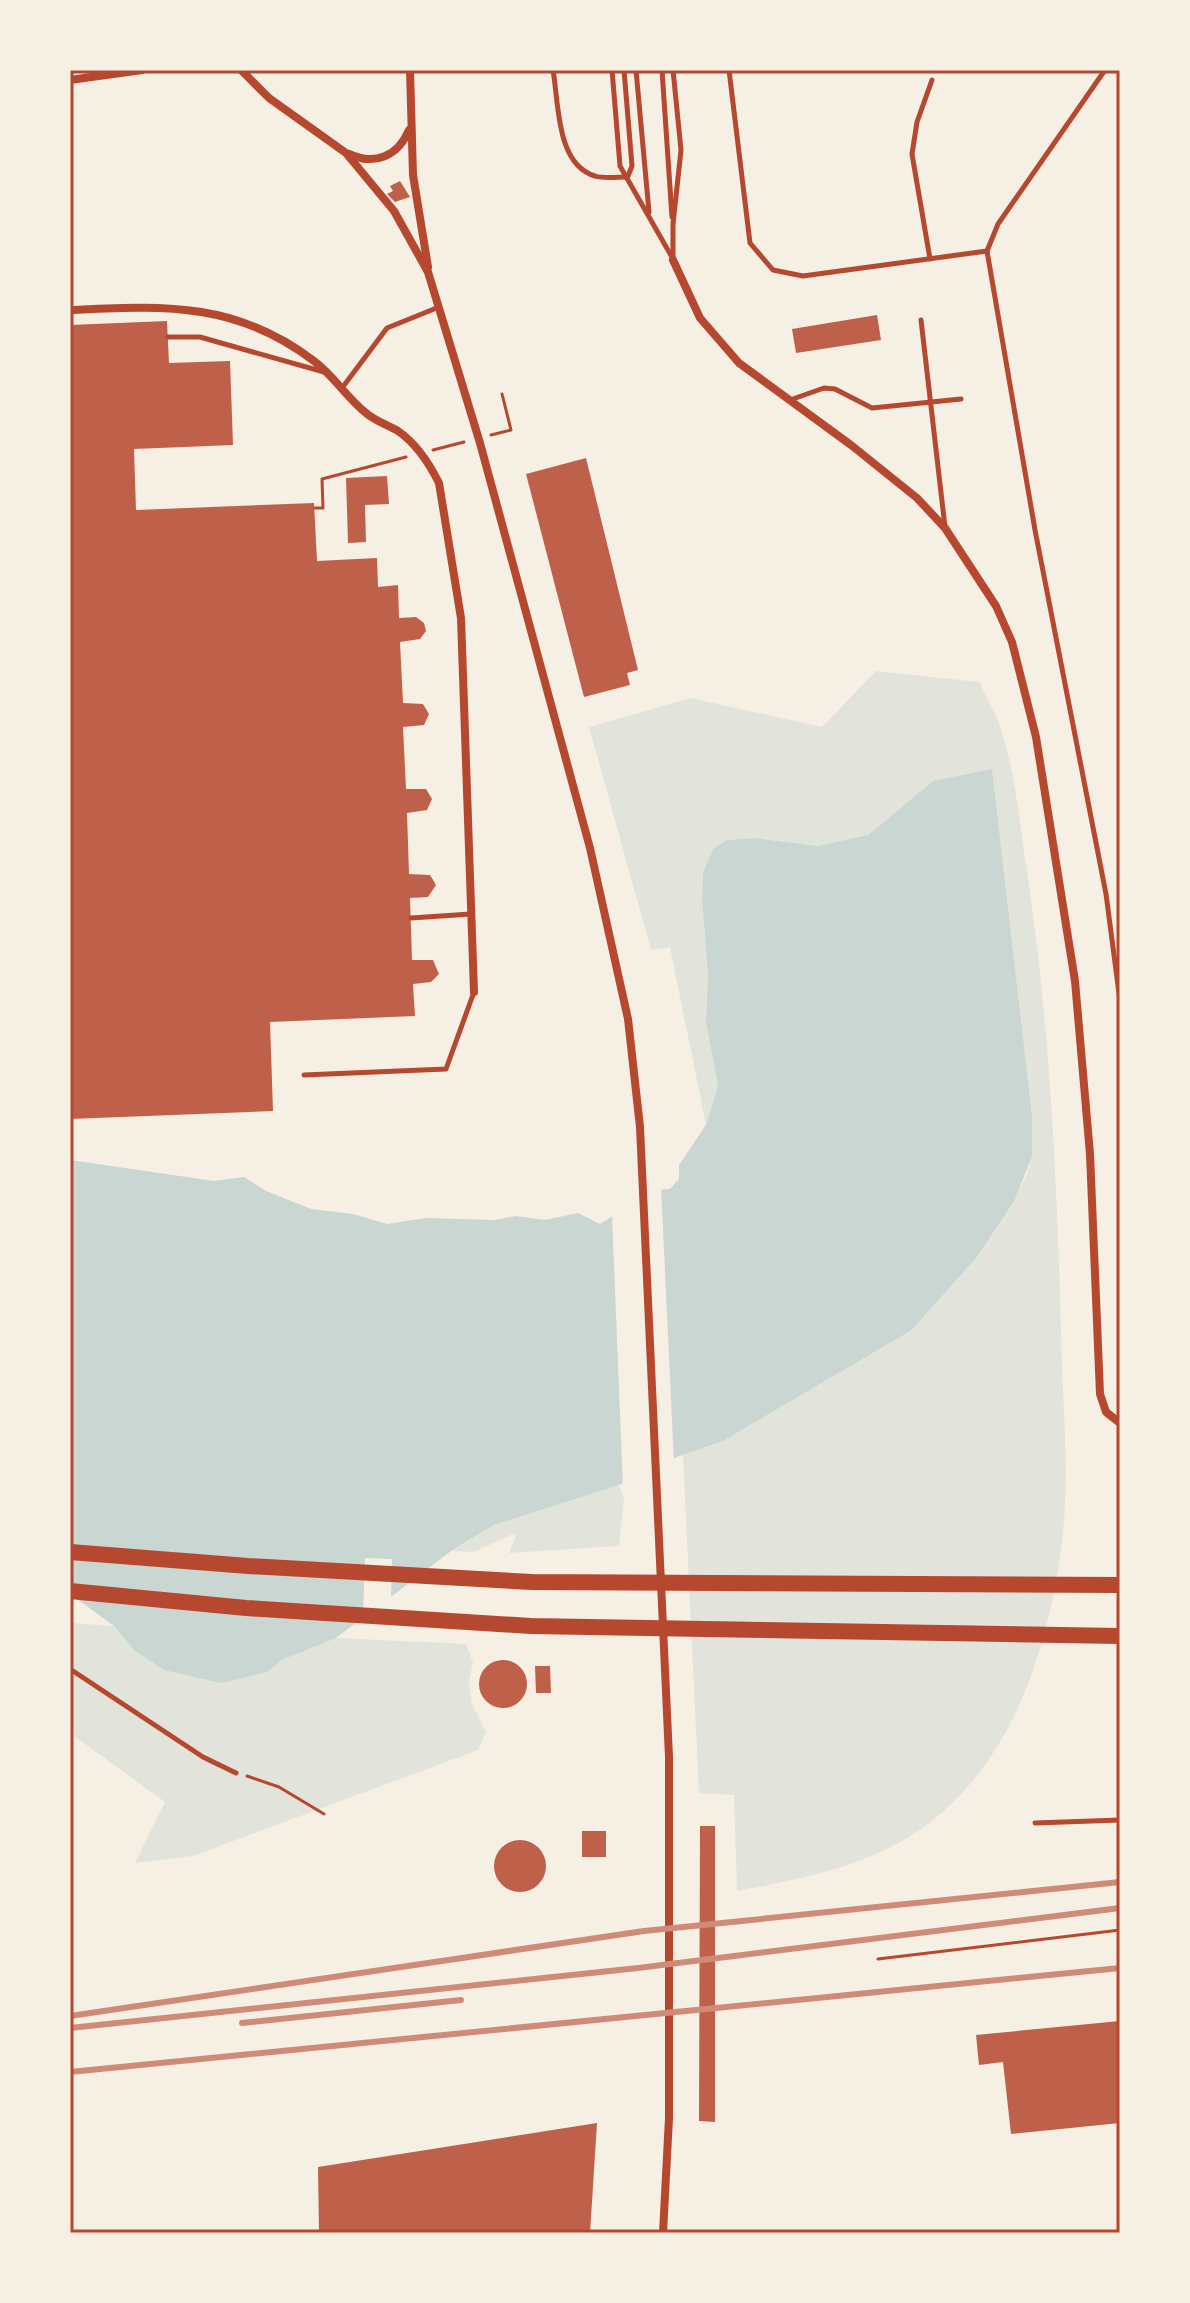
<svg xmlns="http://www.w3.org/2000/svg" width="1190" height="2303" font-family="'IBM Plex Sans',sans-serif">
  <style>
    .green { fill: #e2e4dc }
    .water { fill: #c9d6d2 }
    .pier { fill: #f6efe4 }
    .building { fill: #bf614a }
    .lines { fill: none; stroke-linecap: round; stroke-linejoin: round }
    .path { stroke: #b5482f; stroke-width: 3 }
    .service { stroke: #b5482f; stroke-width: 5 }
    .minor { stroke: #b5482f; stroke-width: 8 }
    .trunk { stroke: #b5482f; stroke-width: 16 }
    .rail { stroke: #cf8b77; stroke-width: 6 }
    .neatline { fill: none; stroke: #b5482f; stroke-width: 3 }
  </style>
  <rect width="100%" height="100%" fill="#f6efe4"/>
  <g class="green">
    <path d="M 876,671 L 979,682 C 986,696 995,711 1000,726 C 1016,774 1020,828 1028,878 C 1050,1028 1057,1180 1061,1331 C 1062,1402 1071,1478 1061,1549 C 1052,1616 1033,1689 997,1747 C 931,1851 850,1870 737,1891 L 734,1795 L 699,1793 L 683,1455 L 723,1441 L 912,1330 L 976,1258 L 1026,1177 L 1032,1157 L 1032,1115 L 992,770 L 933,781 L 868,835 L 818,846 L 755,838 L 727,840 L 713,849 L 703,872 L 702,899 L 708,976 L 706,1022 L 718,1086 L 706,1125 L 670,947 L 651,950 L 589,727 L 691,698 L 822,727 Z"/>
    <path d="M 619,1485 L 624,1499 L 619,1546 L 509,1553 L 516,1536 L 513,1534 L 474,1552 L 452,1551 L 494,1525 Z"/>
    <path d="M 70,1623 L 114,1626 L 134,1650 L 267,1672 L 282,1660 L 336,1638 L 466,1644 L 473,1663 L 469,1680 L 472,1704 L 486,1732 L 478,1750 L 193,1856 L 135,1863 L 165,1802 L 70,1733 Z"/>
  </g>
  <path class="water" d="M 992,769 L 1032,1115 L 1032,1157 L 1014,1201 L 976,1258 L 912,1330 L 723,1441 L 677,1457 L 619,1485 L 494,1525 L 451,1551 L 391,1597 L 392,1559 L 365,1558 L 363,1617 L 336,1638 L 282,1660 L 267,1672 L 221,1683 L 164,1670 L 134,1650 L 114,1626 L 70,1594 L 70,1160 L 214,1181 L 244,1177 L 266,1191 L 311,1209 L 353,1214 L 387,1224 L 426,1218 L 495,1220 L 515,1216 L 545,1220 L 578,1213 L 600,1224 L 656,1190 L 670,1189 L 679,1179 L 679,1165 L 706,1125 L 718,1086 L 706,1022 L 708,976 L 702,899 L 703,872 L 713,849 L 727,840 L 755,838 L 818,846 L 868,835 L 933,781 Z"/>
  <path class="pier" d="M 661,1186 L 674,1463 L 623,1488 L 612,1215 Z"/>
  <g class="building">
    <path d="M 400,181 L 410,197 L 395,202 L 387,194 L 393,191 L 390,186 Z"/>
    <path d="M 877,315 L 881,340 L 796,353 L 792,329 Z"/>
    <path d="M 167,321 L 169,363 L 230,361 L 233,445 L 134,449 L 136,510 L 314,503 L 317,561 L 377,558 L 378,587 L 398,585 L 399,618 L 416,617 L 424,623 L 426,631 L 420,639 L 400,642 L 403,703 L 423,704 L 429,714 L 424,725 L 403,727 L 406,789 L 426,789 L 432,799 L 427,810 L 407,813 L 409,874 L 430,875 L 436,885 L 428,897 L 410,898 L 412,960 L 433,960 L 439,974 L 431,982 L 413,984 L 415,1016 L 270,1022 L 273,1111 L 70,1119 L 70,325 Z"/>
    <path d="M 586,458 L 638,670 L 627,673 L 630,685 L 584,697 L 526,474 Z"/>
    <path d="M 387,476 L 389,504 L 365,505 L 366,542 L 348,543 L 346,478 Z"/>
    <circle cx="503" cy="1684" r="24"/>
    <path d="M 535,1666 L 550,1666 L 551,1693 L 536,1693 Z"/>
    <path d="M 700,1826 L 715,1826 L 715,2122 L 699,2121 Z"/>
    <rect x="582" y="1831" width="24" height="26"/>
    <circle cx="520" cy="1866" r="26"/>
    <path d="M 1120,2021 L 1120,2123 L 1011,2134 L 1003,2062 L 979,2065 L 976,2035 Z"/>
    <path d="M 597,2123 L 590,2233 L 319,2233 L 318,2167 Z"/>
  </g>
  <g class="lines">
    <g class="path">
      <path d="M 491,435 L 511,430 L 502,394"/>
      <path d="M 433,450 L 464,442"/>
      <path d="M 315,508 L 323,508 L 322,479 L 406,457"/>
      <path d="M 247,1776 L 279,1787 L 324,1814"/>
      <path d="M 878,1959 L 1120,1930"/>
    </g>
    <g class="service">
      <path d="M 553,70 C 559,104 556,164 595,176 C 604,179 617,177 627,177"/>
      <path d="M 612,70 L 620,166 L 673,259"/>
      <path d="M 624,70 L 632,166 L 628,176"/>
      <path d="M 636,70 L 649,212"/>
      <path d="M 662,70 L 672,217"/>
      <path d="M 673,70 L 681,150 L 673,224 L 673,259"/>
      <path d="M 729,70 L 750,243 L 773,270 L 803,276 L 987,251 L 1035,530 L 1106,894 L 1120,1001"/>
      <path d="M 987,251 L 998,224 L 1105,70"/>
      <path d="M 930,259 L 912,154 L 917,122 L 932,80"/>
      <path d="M 921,320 L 945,527"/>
      <path d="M 168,337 L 200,337 L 324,372"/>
      <path d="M 342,388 L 387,328 L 439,307"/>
      <path d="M 790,400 L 824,388 L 835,389 L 872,408 L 961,399"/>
      <path d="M 411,918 L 471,914"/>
      <path d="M 304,1075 L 446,1069 L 474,992"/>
      <path d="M 70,1669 L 203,1757 L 236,1773"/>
      <path d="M 1035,1823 L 1120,1820"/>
    </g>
    <g class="minor">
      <path d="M 241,70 L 269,98 L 346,153 L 394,211 L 428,272 L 480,443 L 590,848 L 628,1019 L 640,1127 L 669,1757 L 669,2118 L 663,2233"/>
      <path d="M 410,70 L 413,175 L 428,267"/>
      <path d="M 70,80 L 142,70"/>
      <path d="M 349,154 C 375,166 398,156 409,130"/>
      <path d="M 673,260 L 700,318 L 739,363 L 851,445 L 917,498 L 945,528 L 996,606 L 1012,642 L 1036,737 L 1075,981 L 1090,1154 L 1100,1394 L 1106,1412 L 1120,1423"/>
      <path d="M 70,310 C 164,306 235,301 314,361 C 334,376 347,398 366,413 C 375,421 388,425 398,431 C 417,444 429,463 439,483 L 461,618 L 474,992"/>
    </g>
    <g class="trunk">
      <path d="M 70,1552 L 248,1566 L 532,1582 L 1120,1585"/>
      <path d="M 70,1591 L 246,1608 L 531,1626 L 1120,1636"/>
    </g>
    <g class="rail">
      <path d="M 70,2016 L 644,1931 L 1120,1882"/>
      <path d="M 242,2023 L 461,2000"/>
      <path d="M 70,2028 L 638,1968 L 1120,1908"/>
      <path d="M 70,2072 L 1120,1968"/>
    </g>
  </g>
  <rect width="1190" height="2303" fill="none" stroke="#f6efe4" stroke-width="144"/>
  <rect x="72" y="72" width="1046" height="2159" class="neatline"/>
</svg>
